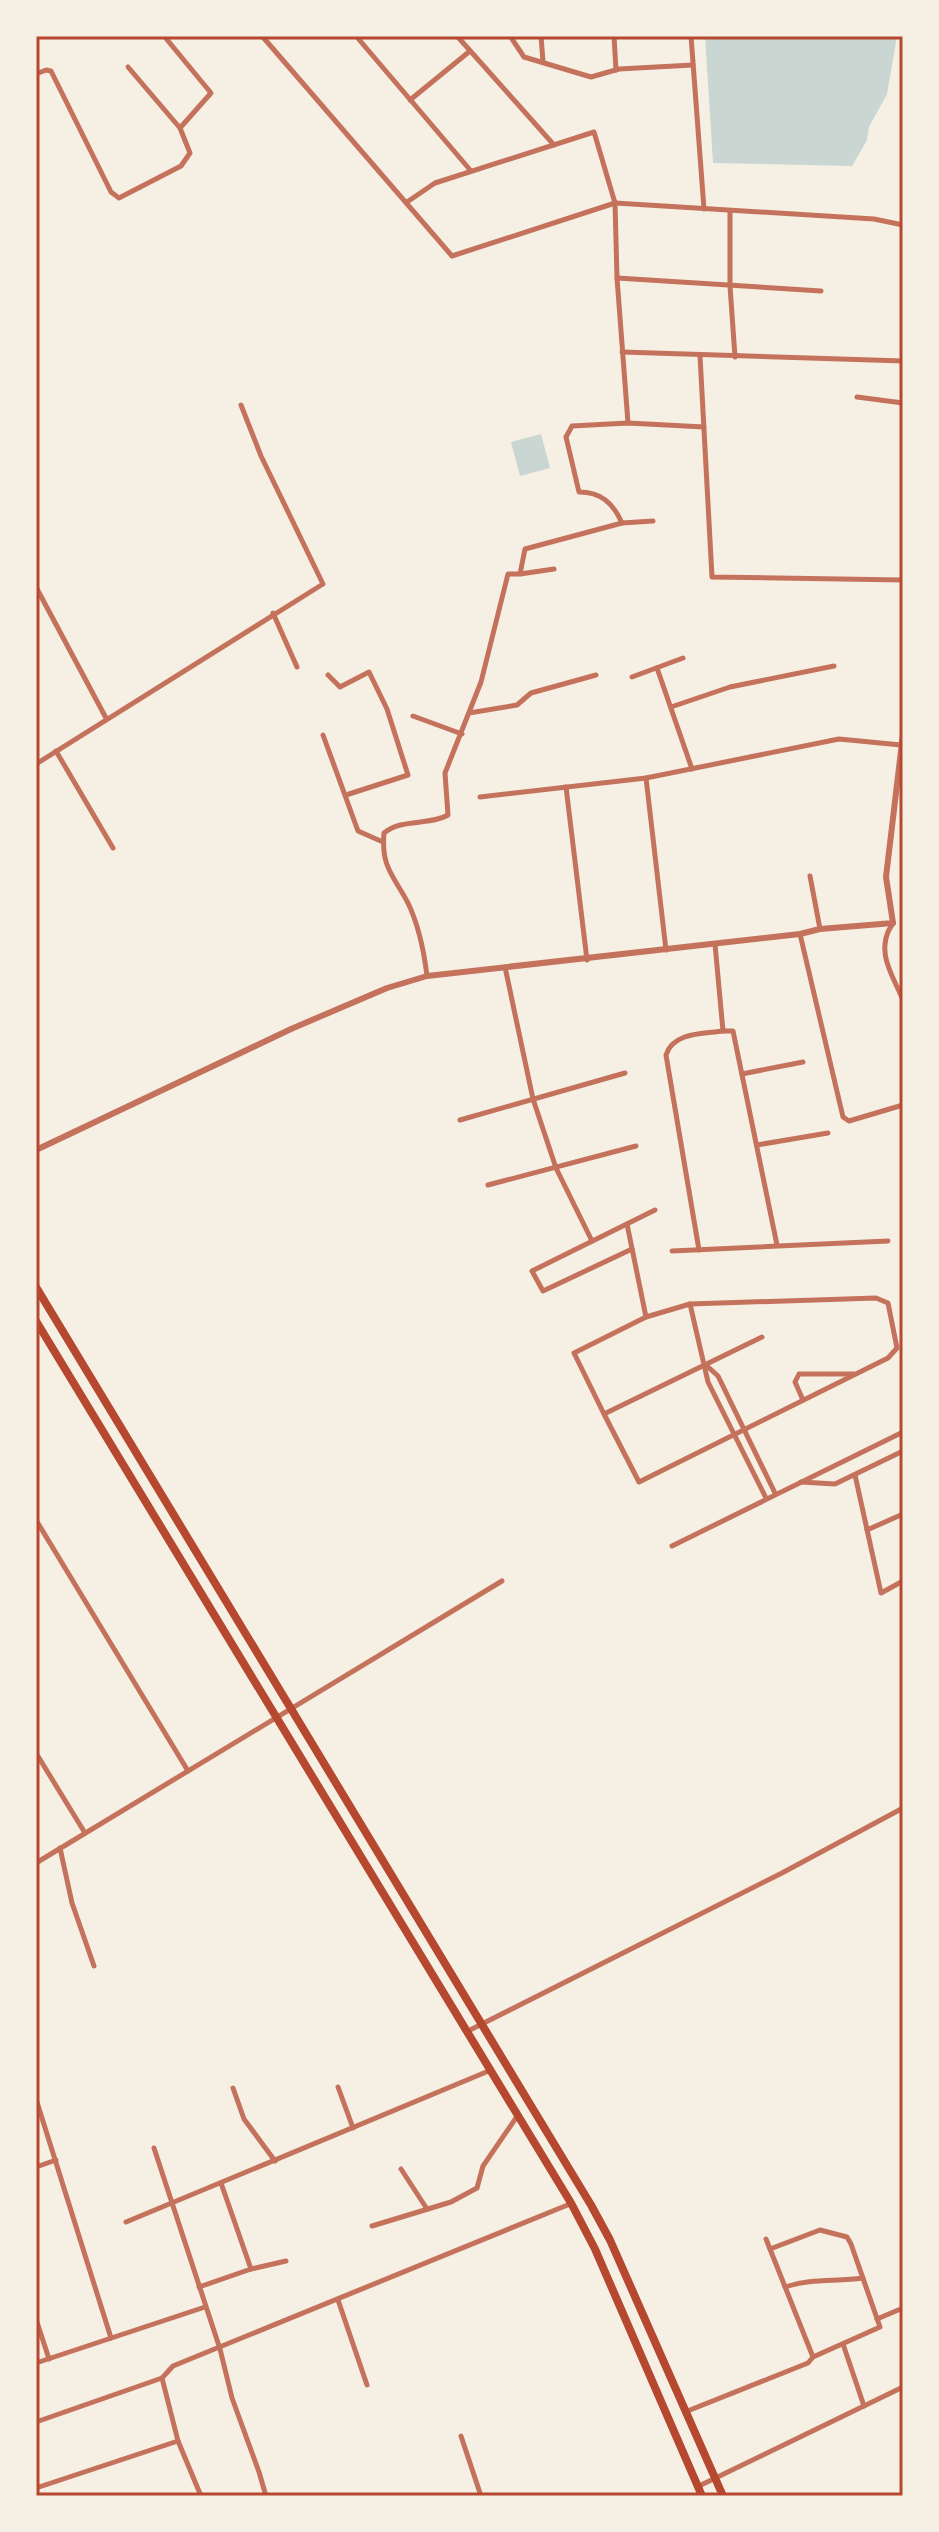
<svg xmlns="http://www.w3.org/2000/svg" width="939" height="2532" font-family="Arial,sans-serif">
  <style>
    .water { fill: #c9d6d2 }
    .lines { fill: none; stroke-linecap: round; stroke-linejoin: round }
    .minor { stroke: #c5725c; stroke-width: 5 }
    .tertiary { stroke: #c5725c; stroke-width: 6 }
    .primary { stroke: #b5482f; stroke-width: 8 }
    .neatline { fill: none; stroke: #b5482f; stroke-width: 3 }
  </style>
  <rect width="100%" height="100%" fill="#f6efe4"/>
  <g class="water">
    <path d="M 705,36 L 897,36 L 887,94 L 869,127 L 867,140 L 852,166 L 713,163 Z"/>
    <path d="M 541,434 L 550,468 L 520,476 L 511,442 Z"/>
  </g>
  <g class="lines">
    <g class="minor">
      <path d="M 262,36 L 452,256 L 615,203 L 874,219 L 903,225"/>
      <path d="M 356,36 L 471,171"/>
      <path d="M 457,36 L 554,145"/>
      <path d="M 510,36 L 524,57 L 591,77 L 619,69 L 693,65"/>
      <path d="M 541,36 L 543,62"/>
      <path d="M 614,36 L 616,70"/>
      <path d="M 691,36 L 704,209"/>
      <path d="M 128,67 L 180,128"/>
      <path d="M 36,74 L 46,70 L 51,71 L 111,192 L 119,198 L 181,166 L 190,153 L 180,128 L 211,93 L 164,36"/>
      <path d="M 410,100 L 470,51"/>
      <path d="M 407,202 L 435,183 L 594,132 L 615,203 L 617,278 L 628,423"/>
      <path d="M 730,211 L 730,286 L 735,357"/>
      <path d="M 617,278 L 821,291"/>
      <path d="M 622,352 L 903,361"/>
      <path d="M 700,356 L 712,577 L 903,580"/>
      <path d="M 857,397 L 903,403"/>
      <path d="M 622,523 C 613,503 601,492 579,492 L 566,437 L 572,426 L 628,423 L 704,427"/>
      <path d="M 520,574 L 554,569"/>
      <path d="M 36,587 L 106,718"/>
      <path d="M 273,613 L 297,667"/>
      <path d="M 657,668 L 692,769"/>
      <path d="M 328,675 L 340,687 L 369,672 L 387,709 L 408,775 L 346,795"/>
      <path d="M 632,677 L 683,658"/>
      <path d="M 671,707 L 730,687 L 834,666"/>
      <path d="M 469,713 L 517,705 L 531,693 L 596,675"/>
      <path d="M 413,716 L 462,734"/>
      <path d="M 323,735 L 358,831 L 383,842"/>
      <path d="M 56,751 L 113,848"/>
      <path d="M 36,764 L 323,584 L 261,456 L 241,405"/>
      <path d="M 646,778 L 666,950"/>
      <path d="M 566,787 L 587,960"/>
      <path d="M 480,797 L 646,778 L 839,739 L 901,745"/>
      <path d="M 810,876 L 820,929"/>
      <path d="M 893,923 C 874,950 892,974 903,1000"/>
      <path d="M 800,934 L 843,1117 L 849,1121 L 903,1105"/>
      <path d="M 715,944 L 723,1031 L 733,1031 L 777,1245"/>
      <path d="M 505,967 L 533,1099 L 556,1168 L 592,1241"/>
      <path d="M 427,976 C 424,951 419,926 408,903 C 393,875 381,867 384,833 C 402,818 429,826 448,815 L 445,773 L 481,682 L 508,574 L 520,574 L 525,549 L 622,523 L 653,521"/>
      <path d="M 742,1074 L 803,1062"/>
      <path d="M 460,1120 L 625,1073"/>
      <path d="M 757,1145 L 828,1133"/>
      <path d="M 488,1185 L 636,1146"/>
      <path d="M 627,1224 L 646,1317"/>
      <path d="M 632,1249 L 543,1291 L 532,1271 L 655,1210"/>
      <path d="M 699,1250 L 666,1055 C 673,1032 703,1034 723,1031"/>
      <path d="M 672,1251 L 888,1241"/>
      <path d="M 690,1304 L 708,1382 L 766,1498"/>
      <path d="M 707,1366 L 718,1376 L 775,1493"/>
      <path d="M 803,1400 L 795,1382 L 799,1374 L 854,1374"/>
      <path d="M 604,1414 L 639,1482 L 888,1358 L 897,1348 L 888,1303 L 876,1298 L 690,1304 L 646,1317 L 574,1353 L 604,1414 L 762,1337"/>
      <path d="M 855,1475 L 881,1593 L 903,1581"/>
      <path d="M 801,1482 L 835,1484 L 903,1451"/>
      <path d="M 36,1520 L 188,1771"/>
      <path d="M 867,1530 L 903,1514"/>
      <path d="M 672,1546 L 903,1432"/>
      <path d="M 36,1753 L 85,1833"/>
      <path d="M 60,1848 L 72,1903 L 94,1966"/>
      <path d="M 36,1863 L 502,1581"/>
      <path d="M 468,2031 L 782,1873 L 903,1808"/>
      <path d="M 338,2087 L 353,2128"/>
      <path d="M 233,2088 L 244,2119 L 275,2161"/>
      <path d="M 36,2099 L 111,2338"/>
      <path d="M 154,2148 L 220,2349 L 232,2398 L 259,2472 L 266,2496"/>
      <path d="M 36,2167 L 56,2160"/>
      <path d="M 401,2169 L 427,2209"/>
      <path d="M 221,2183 L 251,2269"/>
      <path d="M 126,2222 L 491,2070"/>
      <path d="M 372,2226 L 451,2202 L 477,2188 L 483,2166 L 518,2115"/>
      <path d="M 770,2249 L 820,2230 L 847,2237 L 851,2244 L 880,2327 L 813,2357"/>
      <path d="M 199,2287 L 251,2269 L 286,2261"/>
      <path d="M 785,2287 C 811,2278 836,2282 863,2278"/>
      <path d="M 338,2300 L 367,2385"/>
      <path d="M 36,2319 L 49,2359"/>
      <path d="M 877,2319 L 903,2308"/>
      <path d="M 843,2344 L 864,2406"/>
      <path d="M 36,2363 L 205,2307"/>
      <path d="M 162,2378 L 178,2441 L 201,2496"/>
      <path d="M 685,2412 L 808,2363 L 813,2357 L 766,2239"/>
      <path d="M 36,2422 L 162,2378 L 173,2366 L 570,2204"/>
      <path d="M 461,2436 L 481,2496"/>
      <path d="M 699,2486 L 903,2387"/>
      <path d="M 36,2488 L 178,2441"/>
    </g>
    <path class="tertiary" d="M 36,1150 L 291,1029 L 387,988 L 427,976 L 800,934 L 820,929 L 893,923 L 886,877 L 903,734"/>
    <g class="primary">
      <path d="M 36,1287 L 591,2205 L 610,2240 L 723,2496"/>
      <path d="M 36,1321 L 571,2203 L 595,2249 L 702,2496"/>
    </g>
  </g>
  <rect width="939" height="2532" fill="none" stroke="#f6efe4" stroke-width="76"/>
  <rect x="38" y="38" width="863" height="2456" class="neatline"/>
</svg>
